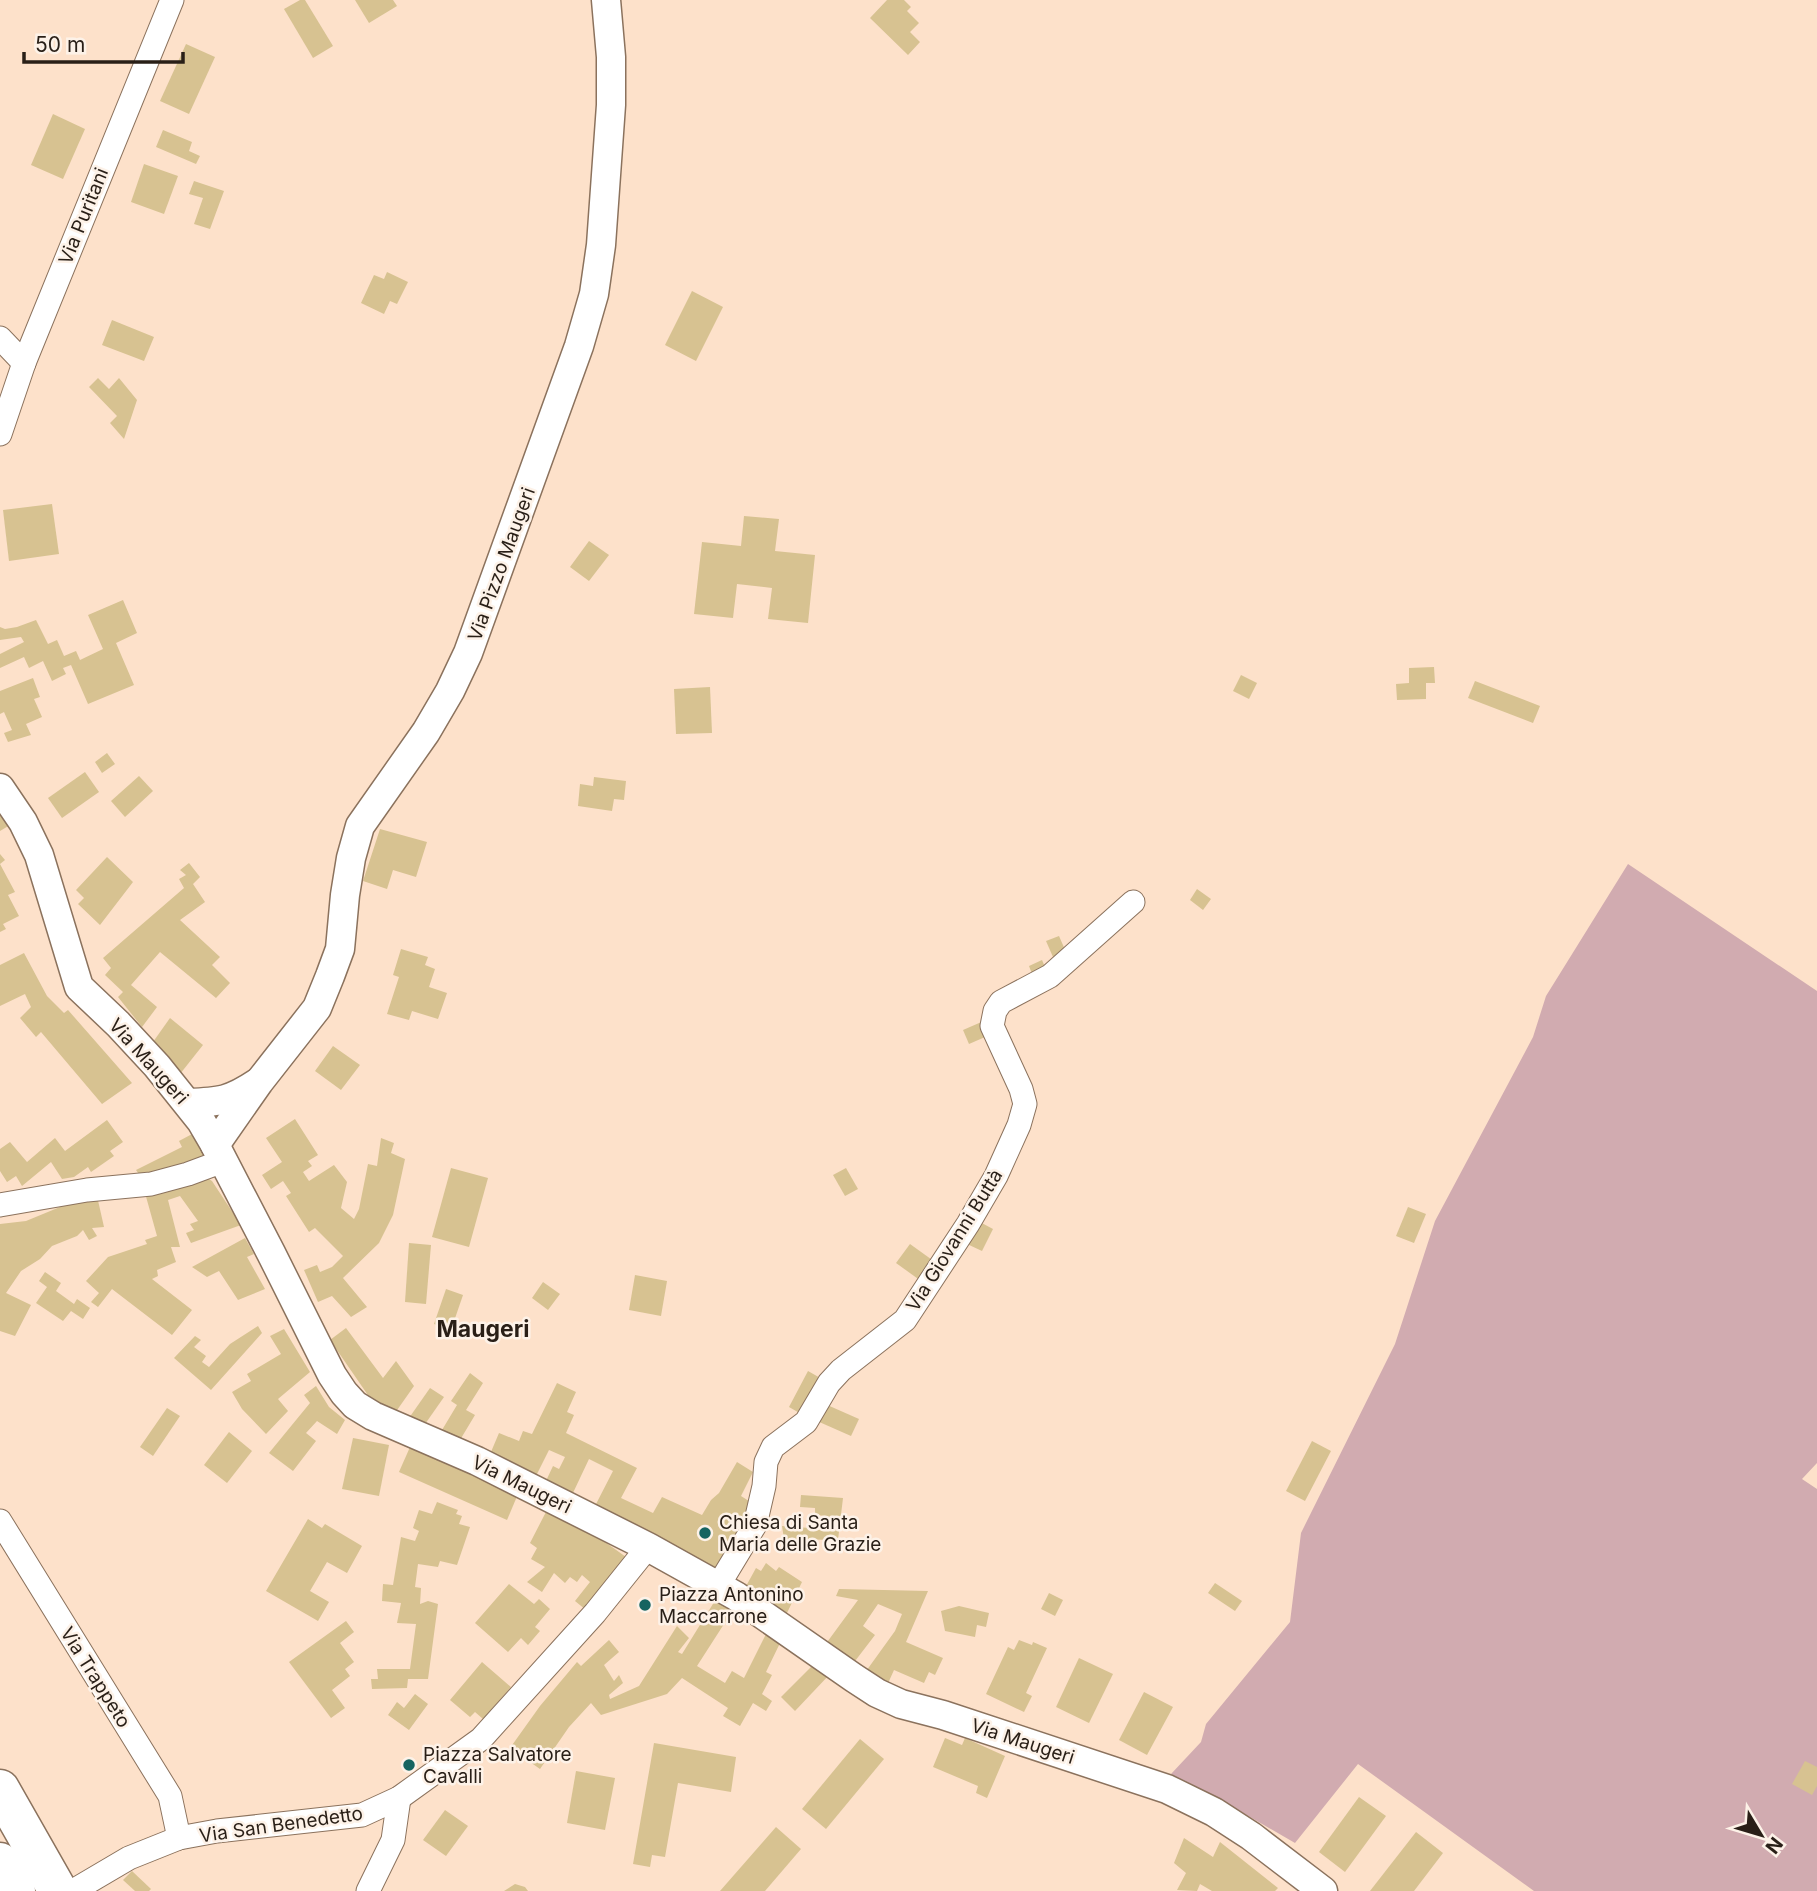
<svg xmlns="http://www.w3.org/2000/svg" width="1817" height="1891" font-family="Inter,sans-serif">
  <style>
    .green { fill: #d1abb0 }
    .building { fill: #d7c291 }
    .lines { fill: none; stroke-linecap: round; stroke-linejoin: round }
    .minor-casing { stroke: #8b725d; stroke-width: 25 }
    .tertiary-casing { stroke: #8b725d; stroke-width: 31 }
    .motorway-casing { stroke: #8b725d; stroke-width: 41 }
    .minor { stroke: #fff; stroke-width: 23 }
    .tertiary { stroke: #fff; stroke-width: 28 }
    .motorway { stroke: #fff; stroke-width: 38 }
    .poi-dot { fill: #166460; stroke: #fdf2e8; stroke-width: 2.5 }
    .labels { text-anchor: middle; stroke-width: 5; stroke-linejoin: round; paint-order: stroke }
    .street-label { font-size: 19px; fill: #291f17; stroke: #fdf2e8 }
    .poi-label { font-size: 19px; fill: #291f17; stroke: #fdf2e8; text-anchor: start }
    .quarter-label { font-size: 23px; font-weight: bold; fill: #291f17; stroke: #fdf2e8 }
  </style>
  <rect width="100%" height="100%" fill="#fde1ca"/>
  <path class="green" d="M 1628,864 L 1817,991 L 1817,1463 L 1802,1479 L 1817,1489 L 1817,1891 L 1534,1891 L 1358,1764 L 1295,1843 L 1238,1810 L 1171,1774 L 1201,1742 L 1206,1724 L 1290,1622 L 1301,1533 L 1395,1344 L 1435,1221 L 1533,1037 L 1546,996 Z"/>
  <g class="building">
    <path d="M 300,0 L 305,0 L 333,46 L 313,58 L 284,9 Z"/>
    <path d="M 355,0 L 393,0 L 397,6 L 369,23 Z"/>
    <path d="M 887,0 L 904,0 L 911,7 L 907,11 L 919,23 L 910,32 L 920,42 L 908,55 L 870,18 Z"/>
    <path d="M 186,44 L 215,57 L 189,114 L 160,101 Z"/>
    <path d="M 53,114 L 85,129 L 63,179 L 31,165 Z"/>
    <path d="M 163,130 L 192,142 L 189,151 L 200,156 L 196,164 L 156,147 Z"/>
    <path d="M 144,164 L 178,176 L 164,214 L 131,202 Z"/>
    <path d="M 194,181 L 224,191 L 210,229 L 194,224 L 203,198 L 189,194 Z"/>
    <path d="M 387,272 L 408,282 L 397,304 L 390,301 L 384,314 L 361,303 L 374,275 L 384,279 Z"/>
    <path d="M 692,291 L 723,307 L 696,361 L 665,345 Z"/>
    <path d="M 112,320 L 154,337 L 144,361 L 102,345 Z"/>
    <path d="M 98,378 L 109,389 L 119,378 L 137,400 L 124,439 L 110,423 L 117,416 L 89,387 Z"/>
    <path d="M 52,504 L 59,554 L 9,561 L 3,510 Z"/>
    <path d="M 744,516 L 779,519 L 775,551 L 815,555 L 808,623 L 768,619 L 772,588 L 737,584 L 733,618 L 694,614 L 702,542 L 741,546 Z"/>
    <path d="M 589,541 L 609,555 L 589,581 L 570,567 Z"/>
    <path d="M 123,600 L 137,633 L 116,643 L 134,685 L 88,704 L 71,665 L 63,668 L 66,674 L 52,681 L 43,661 L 29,668 L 24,657 L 0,668 L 0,654 L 24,642 L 21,637 L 0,640 L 0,627 L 5,629 L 17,627 L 36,620 L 48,644 L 57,640 L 64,656 L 76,651 L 80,660 L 103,649 L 88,615 Z"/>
    <path d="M 1434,667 L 1435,683 L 1426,683 L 1426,699 L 1397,700 L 1396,684 L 1409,683 L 1409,668 Z"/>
    <path d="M 1241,675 L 1257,683 L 1249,699 L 1233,691 Z"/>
    <path d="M 33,678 L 40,697 L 34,699 L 42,717 L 26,724 L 31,735 L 8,742 L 4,733 L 12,730 L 4,712 L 0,714 L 0,691 Z"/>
    <path d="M 1475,681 L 1540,706 L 1533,723 L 1468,698 Z"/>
    <path d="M 710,687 L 712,733 L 676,734 L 674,689 Z"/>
    <path d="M 107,753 L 115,764 L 102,773 L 95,762 Z"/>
    <path d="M 85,772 L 99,792 L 62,818 L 48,798 Z"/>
    <path d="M 139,776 L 153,791 L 125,817 L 111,801 Z"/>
    <path d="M 594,777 L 626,781 L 624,800 L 614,799 L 612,811 L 578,806 L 580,784 L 593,786 Z"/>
    <path d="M 0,810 L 10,825 L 0,831 Z"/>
    <path d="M 380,829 L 427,842 L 416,877 L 393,870 L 387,889 L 363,881 Z"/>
    <path d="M 0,854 L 5,860 L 0,864 L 15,892 L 8,895 L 19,916 L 3,924 L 6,929 L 0,932 Z"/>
    <path d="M 107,857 L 133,882 L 100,925 L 78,904 L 84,898 L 76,890 Z"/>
    <path d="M 189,863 L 200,877 L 193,884 L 205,902 L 180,920 L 220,957 L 212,965 L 230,983 L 216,998 L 160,952 L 131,985 L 157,1007 L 142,1027 L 118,997 L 123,992 L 105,975 L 111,968 L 103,958 L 184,888 L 179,879 L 186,875 L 180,870 Z"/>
    <path d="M 1197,889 L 1211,899 L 1203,910 L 1190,900 Z"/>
    <path d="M 1059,936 L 1066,952 L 1053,957 L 1046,941 Z"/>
    <path d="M 401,949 L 428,957 L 425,965 L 435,969 L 429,987 L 447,993 L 438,1019 L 412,1011 L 409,1020 L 387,1014 L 399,977 L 393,975 Z"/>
    <path d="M 24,953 L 47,996 L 64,1013 L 68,1010 L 132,1083 L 102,1104 L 41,1032 L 36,1037 L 20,1018 L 31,1007 L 25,994 L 0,1006 L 0,965 Z"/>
    <path d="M 1042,960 L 1048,974 L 1034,979 L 1029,966 Z"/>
    <path d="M 170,1018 L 203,1045 L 180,1074 L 153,1042 Z"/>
    <path d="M 986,1020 L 992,1034 L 969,1044 L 963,1030 Z"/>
    <path d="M 333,1046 L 360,1065 L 341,1090 L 315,1071 Z"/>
    <path d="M 295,1119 L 318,1155 L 308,1161 L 312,1166 L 303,1172 L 309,1181 L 334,1165 L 347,1182 L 341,1208 L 354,1219 L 359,1209 L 368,1164 L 377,1166 L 381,1138 L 394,1143 L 391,1153 L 405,1159 L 393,1215 L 379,1243 L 343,1278 L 367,1307 L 351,1317 L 332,1296 L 318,1302 L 304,1270 L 317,1265 L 320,1272 L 332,1267 L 343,1256 L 315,1228 L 309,1232 L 286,1196 L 291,1193 L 283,1181 L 271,1189 L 262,1175 L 282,1162 L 266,1138 Z"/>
    <path d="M 107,1120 L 123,1142 L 110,1151 L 114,1156 L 91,1172 L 88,1167 L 74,1177 L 62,1179 L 51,1162 L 22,1186 L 16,1176 L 7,1182 L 0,1171 L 0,1149 L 10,1142 L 27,1162 L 55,1138 L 65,1151 Z"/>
    <path d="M 194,1133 L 205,1156 L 191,1163 L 141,1177 L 136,1170 L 182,1147 L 179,1141 Z"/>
    <path d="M 451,1168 L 488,1178 L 469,1247 L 432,1237 Z"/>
    <path d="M 846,1168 L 858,1189 L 845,1196 L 833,1175 Z"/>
    <path d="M 204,1176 L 212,1181 L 241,1225 L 191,1243 L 186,1233 L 194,1230 L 190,1224 L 198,1221 L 180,1196 L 168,1200 L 180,1247 L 171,1247 L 176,1262 L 157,1270 L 158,1276 L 152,1279 L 192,1310 L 172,1335 L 112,1289 L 98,1307 L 91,1302 L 99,1293 L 86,1281 L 108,1257 L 147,1244 L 145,1240 L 157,1236 L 145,1193 Z"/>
    <path d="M 97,1196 L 104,1227 L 92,1228 L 97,1236 L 89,1240 L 83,1230 L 77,1236 L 52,1246 L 40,1259 L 21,1271 L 6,1293 L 31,1305 L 15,1336 L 0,1331 L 0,1224 L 26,1221 L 77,1200 Z"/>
    <path d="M 1408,1207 L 1426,1214 L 1414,1243 L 1396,1236 Z"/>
    <path d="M 978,1221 L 993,1229 L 982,1251 L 967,1244 Z"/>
    <path d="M 245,1238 L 254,1254 L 247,1257 L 265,1289 L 238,1300 L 219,1271 L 207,1277 L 192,1267 Z"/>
    <path d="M 409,1243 L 431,1245 L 426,1304 L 405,1302 Z"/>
    <path d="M 910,1244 L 935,1262 L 921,1281 L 896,1263 Z"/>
    <path d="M 45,1272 L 61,1283 L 56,1291 L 74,1304 L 77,1299 L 90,1308 L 83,1319 L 71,1311 L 63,1321 L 36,1303 L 47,1287 L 39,1281 Z"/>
    <path d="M 635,1275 L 667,1281 L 661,1316 L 629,1310 Z"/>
    <path d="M 543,1282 L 560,1294 L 548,1310 L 532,1298 Z"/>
    <path d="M 446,1289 L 463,1295 L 451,1330 L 434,1324 Z"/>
    <path d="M 258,1326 L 262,1333 L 211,1390 L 174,1358 L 195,1336 L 201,1340 L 194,1347 L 206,1356 L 202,1362 L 209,1367 L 230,1344 Z"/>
    <path d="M 346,1328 L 383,1378 L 396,1361 L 414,1386 L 395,1413 L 372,1401 L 330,1340 Z"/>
    <path d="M 284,1329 L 310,1372 L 278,1399 L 288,1411 L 266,1434 L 242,1409 L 232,1392 L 251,1381 L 247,1374 L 281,1354 L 270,1336 Z"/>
    <path d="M 808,1371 L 822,1379 L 803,1415 L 789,1407 Z"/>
    <path d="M 470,1373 L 483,1383 L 466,1410 L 475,1415 L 457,1445 L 439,1435 L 457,1405 L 451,1401 Z"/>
    <path d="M 557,1383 L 576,1392 L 567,1412 L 574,1415 L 566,1433 L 637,1468 L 621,1498 L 653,1513 L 662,1497 L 702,1515 L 711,1500 L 719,1493 L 737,1462 L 753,1472 L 741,1496 L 752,1503 L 738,1526 L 745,1531 L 719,1572 L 595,1506 L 613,1471 L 589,1459 L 572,1495 L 545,1483 L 553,1466 L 559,1469 L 565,1457 L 549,1450 L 535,1478 L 488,1459 L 499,1433 L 519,1441 L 523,1431 L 532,1434 Z"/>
    <path d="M 316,1386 L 329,1407 L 345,1420 L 337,1434 L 317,1421 L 306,1433 L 316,1441 L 293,1471 L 269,1453 L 310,1403 L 304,1395 Z"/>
    <path d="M 430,1388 L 444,1397 L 423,1427 L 409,1418 Z"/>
    <path d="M 825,1404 L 859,1419 L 851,1436 L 817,1421 Z"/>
    <path d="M 167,1408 L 180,1416 L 153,1456 L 140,1447 Z"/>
    <path d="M 229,1432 L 252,1451 L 227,1483 L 204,1465 Z"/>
    <path d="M 353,1438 L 389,1445 L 379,1496 L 342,1489 Z"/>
    <path d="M 1312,1441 L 1331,1451 L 1305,1501 L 1286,1491 Z"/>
    <path d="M 410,1447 L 518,1494 L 507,1520 L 399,1472 Z"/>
    <path d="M 801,1495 L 843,1498 L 838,1540 L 784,1539 L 782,1526 L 824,1529 L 827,1516 L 815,1515 L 815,1508 L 800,1507 Z"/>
    <path d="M 437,1502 L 458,1510 L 456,1514 L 462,1516 L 459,1524 L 470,1527 L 457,1565 L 440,1561 L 438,1567 L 418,1564 L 415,1587 L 421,1588 L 420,1604 L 428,1601 L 438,1604 L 428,1679 L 408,1679 L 407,1688 L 372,1689 L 371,1679 L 378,1679 L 377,1669 L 410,1669 L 416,1624 L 397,1623 L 401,1603 L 382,1601 L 383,1584 L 393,1585 L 401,1537 L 415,1541 L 419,1531 L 413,1528 L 419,1510 L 432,1514 Z"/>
    <path d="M 547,1510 L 598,1537 L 626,1557 L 586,1610 L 575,1601 L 590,1582 L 582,1575 L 577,1582 L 570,1577 L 565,1583 L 554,1573 L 542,1592 L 527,1582 L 545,1567 L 531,1559 L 537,1548 L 530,1543 Z"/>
    <path d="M 308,1519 L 322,1528 L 325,1524 L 362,1546 L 347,1573 L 327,1562 L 310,1591 L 329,1602 L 318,1621 L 266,1591 Z"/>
    <path d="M 766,1563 L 776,1571 L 779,1567 L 802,1582 L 786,1615 L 745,1588 L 756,1568 L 761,1571 Z"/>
    <path d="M 1215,1583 L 1242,1601 L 1235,1611 L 1208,1593 Z"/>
    <path d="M 509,1584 L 534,1604 L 539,1599 L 550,1609 L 535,1627 L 540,1631 L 528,1645 L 521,1638 L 508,1652 L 475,1623 Z"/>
    <path d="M 839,1589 L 928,1591 L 906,1642 L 943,1658 L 935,1675 L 929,1672 L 924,1683 L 894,1670 L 885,1690 L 864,1674 L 895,1631 L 902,1614 L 878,1604 L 863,1626 L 875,1635 L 852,1665 L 825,1645 L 858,1600 L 836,1596 Z"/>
    <path d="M 1049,1593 L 1063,1600 L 1055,1616 L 1041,1609 Z"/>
    <path d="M 716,1599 L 733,1610 L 697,1666 L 725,1683 L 732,1671 L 744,1678 L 767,1632 L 782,1639 L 766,1672 L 772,1675 L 762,1694 L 772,1701 L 766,1711 L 753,1703 L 740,1726 L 723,1716 L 728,1708 L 682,1678 L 667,1694 L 601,1715 L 591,1703 L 569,1727 L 540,1769 L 510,1748 L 540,1706 L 577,1662 L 581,1666 L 609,1640 L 619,1652 L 604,1665 L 614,1681 L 619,1675 L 623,1683 L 609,1695 L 610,1699 L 639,1686 L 677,1626 L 689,1638 L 678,1652 L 682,1654 Z"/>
    <path d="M 959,1606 L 989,1613 L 986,1627 L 977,1625 L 975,1637 L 945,1631 L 941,1611 Z"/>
    <path d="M 346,1621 L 354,1632 L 340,1643 L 354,1662 L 345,1669 L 350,1676 L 332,1690 L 345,1708 L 331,1718 L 289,1662 Z"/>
    <path d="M 1019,1640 L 1032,1645 L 1033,1642 L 1047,1648 L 1026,1693 L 1032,1696 L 1024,1712 L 986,1694 L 1008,1647 L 1014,1650 Z"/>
    <path d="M 1079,1658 L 1113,1674 L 1089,1723 L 1056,1707 Z"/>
    <path d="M 482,1662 L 511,1687 L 483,1719 L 475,1712 L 470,1717 L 450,1700 Z"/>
    <path d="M 813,1665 L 830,1674 L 795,1711 L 781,1697 Z"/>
    <path d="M 1144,1692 L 1173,1707 L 1147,1755 L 1119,1740 Z"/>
    <path d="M 415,1694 L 428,1704 L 409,1730 L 388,1715 L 397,1702 L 404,1708 Z"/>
    <path d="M 945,1738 L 962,1745 L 965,1738 L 1005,1756 L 987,1798 L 976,1793 L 978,1786 L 933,1767 Z"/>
    <path d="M 860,1739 L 884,1759 L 826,1829 L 802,1809 Z"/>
    <path d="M 654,1743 L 736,1757 L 731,1792 L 678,1783 L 665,1857 L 652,1855 L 650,1867 L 633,1864 Z"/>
    <path d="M 1805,1761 L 1817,1767 L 1817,1786 L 1812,1795 L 1792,1784 Z"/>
    <path d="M 576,1771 L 615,1778 L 605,1830 L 567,1823 Z"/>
    <path d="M 1359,1797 L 1386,1816 L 1345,1872 L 1319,1852 Z"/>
    <path d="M 445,1810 L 468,1826 L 446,1856 L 423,1840 Z"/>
    <path d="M 776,1827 L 801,1849 L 765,1891 L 720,1891 Z"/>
    <path d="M 1416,1832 L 1443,1853 L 1414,1891 L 1370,1891 Z"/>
    <path d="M 1184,1838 L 1213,1857 L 1220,1842 L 1278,1888 L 1275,1891 L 1212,1891 L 1200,1884 L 1197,1891 L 1177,1890 L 1186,1873 L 1174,1863 Z"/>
    <path d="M 132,1871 L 151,1889 L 149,1891 L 135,1891 L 123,1880 Z"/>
    <path d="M 515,1884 L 525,1887 L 528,1891 L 504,1891 Z"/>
  </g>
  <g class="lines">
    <g class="minor-casing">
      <g id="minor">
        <path d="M 0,338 L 24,363"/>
        <path d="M 0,434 L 24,363 L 172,0"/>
        <path d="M 0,1205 L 87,1190 L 151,1184 L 188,1174 L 223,1161"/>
        <path d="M 0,1521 L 170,1796 L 179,1838"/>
        <path d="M 718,1586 L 755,1525 L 764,1486 L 766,1462 L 773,1447 L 806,1422 L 829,1383 L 841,1370 L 905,1320 L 968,1224 L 996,1176 L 1019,1125 L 1025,1104 L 1021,1089 L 992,1026 L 995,1011 L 1001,1002 L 1050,976 L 1133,902"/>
        <path d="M 73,1891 L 129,1858 L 179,1838 L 217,1831 L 362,1815 L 399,1798 L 481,1739 L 595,1613 L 648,1547"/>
        <path d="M 368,1891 L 393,1840 L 399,1798"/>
      </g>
    </g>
    <g class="tertiary-casing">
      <g id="tertiary">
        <path d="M 0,788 L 23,822 L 39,855 L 79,987 L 118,1024 L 157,1066 L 201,1121 L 215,1145 L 271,1253 L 332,1375 L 344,1393 L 355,1405 L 373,1416 L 477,1461 L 648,1547 L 736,1596 L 854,1678 L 877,1693 L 901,1704 L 943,1715 L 1167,1789 L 1214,1812 L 1251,1836 L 1323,1891"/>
        <path d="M 188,1103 C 220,1102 230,1101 257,1083"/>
        <path d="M 215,1145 L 259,1082 L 317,1008 L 330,976 L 340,949 L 345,895 L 351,858 L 360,826 L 426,732 L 450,691 L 468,653 L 579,346 L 594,294 L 601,245 L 611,105 L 611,57 L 606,0"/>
      </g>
    </g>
    <g class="motorway-casing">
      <g id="motorway">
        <path d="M 0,1789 L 58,1891"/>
        <path d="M 0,1862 L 16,1891"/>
      </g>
    </g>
    <use href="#minor" class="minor"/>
    <use href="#tertiary" class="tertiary"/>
    <use href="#motorway" class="motorway"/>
  </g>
  <g class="poi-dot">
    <circle cx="705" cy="1533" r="7"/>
    <circle cx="645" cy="1605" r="7"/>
    <circle cx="409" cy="1765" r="7"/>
  </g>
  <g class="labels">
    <g class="street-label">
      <text transform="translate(83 216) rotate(-68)" y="7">Via Puritani</text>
      <text transform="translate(501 564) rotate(-70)" y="7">Via Pizzo Maugeri</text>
      <text transform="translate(149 1061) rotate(48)" y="7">Via Maugeri</text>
      <text transform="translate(954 1240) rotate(-58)" y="7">Via Giovanni Buttà</text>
      <text transform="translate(522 1484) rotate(26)" y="7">Via Maugeri</text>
      <text transform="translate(96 1677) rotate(58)" y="7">Via Trappeto</text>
      <text transform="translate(1023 1741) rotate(18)" y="7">Via Maugeri</text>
      <text transform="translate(281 1824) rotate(-8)" y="7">Via San Benedetto</text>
    </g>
    <g class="poi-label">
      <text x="719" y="1529">Chiesa di Santa<tspan x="719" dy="22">Maria delle Grazie</tspan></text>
      <text x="659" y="1601">Piazza Antonino<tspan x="659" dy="22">Maccarrone</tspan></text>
      <text x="423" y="1761">Piazza Salvatore<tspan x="423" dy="22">Cavalli</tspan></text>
    </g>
    <g class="quarter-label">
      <text x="483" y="1337">Maugeri</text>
    </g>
  </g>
  <g transform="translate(1761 1835) rotate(128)" stroke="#fdf2e8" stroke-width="5" paint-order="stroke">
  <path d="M0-5L12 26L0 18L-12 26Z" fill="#291f17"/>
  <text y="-10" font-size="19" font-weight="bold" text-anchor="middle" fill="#291f17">N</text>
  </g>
  <path d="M24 52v10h159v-10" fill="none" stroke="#291f17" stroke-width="3.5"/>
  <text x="35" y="52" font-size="21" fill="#291f17" stroke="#fdf2e8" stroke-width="5" paint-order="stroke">50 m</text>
</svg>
